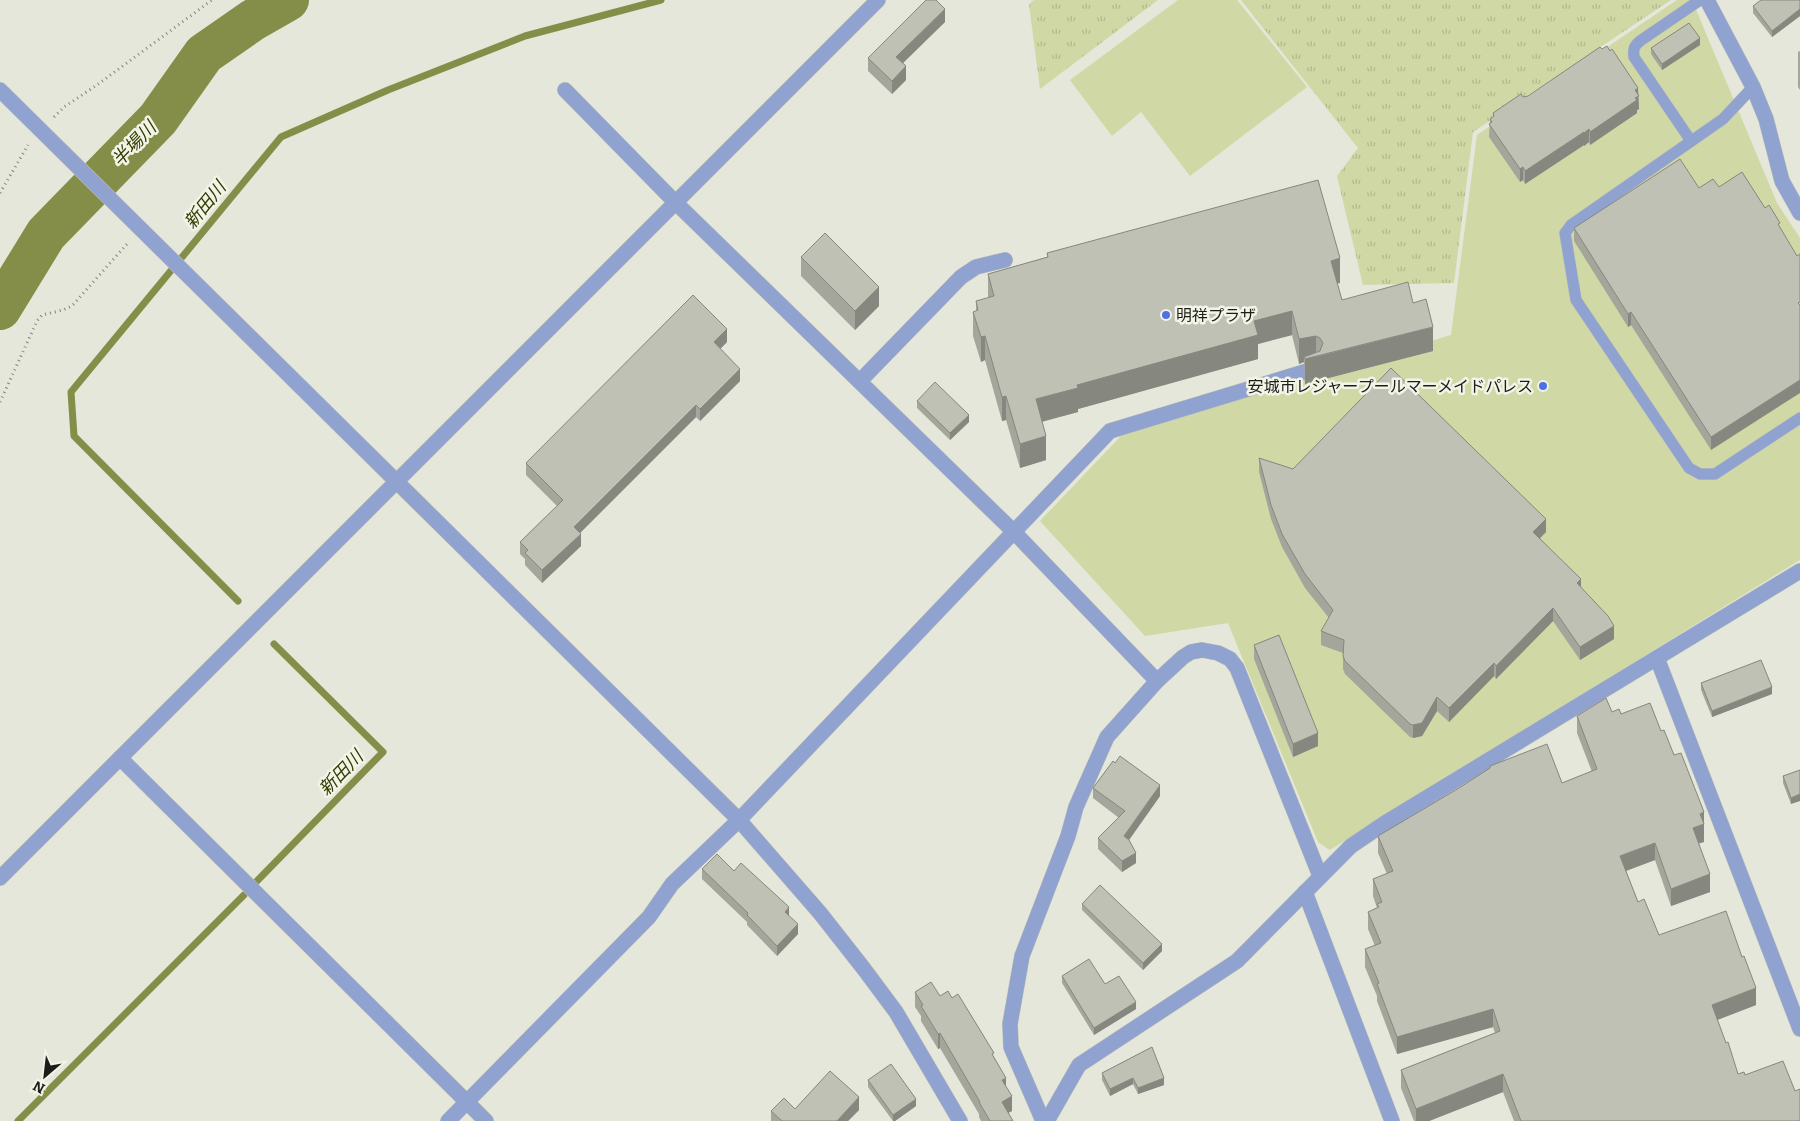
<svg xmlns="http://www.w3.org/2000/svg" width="1800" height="1121" font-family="Bitter,'Noto Sans JP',serif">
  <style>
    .grass { fill: url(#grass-tufts) }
    .pitch { fill: #d0d8a5 }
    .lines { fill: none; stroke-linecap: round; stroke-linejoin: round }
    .stream { stroke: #848e49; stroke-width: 7 }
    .river { stroke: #848e49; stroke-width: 42 }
    .service-casing { stroke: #c0c3b6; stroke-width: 12 }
    .minor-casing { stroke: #c0c3b6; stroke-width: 16 }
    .tertiary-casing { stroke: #c0c3b6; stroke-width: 16 }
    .path { stroke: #84867c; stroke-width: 3; stroke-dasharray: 1 4; stroke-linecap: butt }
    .service { stroke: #90a2cf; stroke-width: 11 }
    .minor { stroke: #90a2cf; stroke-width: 15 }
    .tertiary { stroke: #90a2cf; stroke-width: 15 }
    .wall { fill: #a4a69b }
    .shaded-wall { fill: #86877e }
    .building { fill: #bfc1b4; stroke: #86877e }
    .poi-dot { fill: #4e70e4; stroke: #f1f4e6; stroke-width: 2 }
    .labels { text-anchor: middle; stroke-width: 5; stroke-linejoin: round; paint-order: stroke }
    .poi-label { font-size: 16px; fill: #1c1d19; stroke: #f1f4e6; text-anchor: start }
    .water-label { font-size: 18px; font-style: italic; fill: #353b03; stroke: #f1f4e6 }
  </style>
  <defs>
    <pattern id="grass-tufts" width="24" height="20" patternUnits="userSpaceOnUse" patternTransform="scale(1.25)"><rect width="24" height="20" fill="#d0d8a5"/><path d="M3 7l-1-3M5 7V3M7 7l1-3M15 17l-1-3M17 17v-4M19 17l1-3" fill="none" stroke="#b2b98d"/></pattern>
  </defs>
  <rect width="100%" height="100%" fill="#e4e7d9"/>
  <g class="grass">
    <path d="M 1034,0 L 1158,0 L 1040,89 L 1029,4 Z"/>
    <path d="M 1241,0 L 1671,0 L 1473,132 L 1454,283 L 1363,285 L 1337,176 L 1358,148 Z"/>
  </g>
  <g class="pitch">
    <path d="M 1178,0 L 1237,0 L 1307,87 L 1190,176 L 1141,112 L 1112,136 L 1070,80 Z"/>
    <path d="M 1677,0 L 1692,0 L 1777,203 L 1800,238 L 1800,560 L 1330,850 L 1318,842 L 1228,623 L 1145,636 L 1040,521 L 1121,436 L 1451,335 L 1477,135 Z"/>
  </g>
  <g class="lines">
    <g class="stream">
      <path d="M 238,601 L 74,436 L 71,392 L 281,137 L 388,90 L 525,36 L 661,0"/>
      <path d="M 256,882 L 383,752 L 274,644"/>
      <path d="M 18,1121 L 244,895"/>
    </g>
    <path class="river" d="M 0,309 L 46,234 L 158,119 L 204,54 L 253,20 L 288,0"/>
    <g class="service-casing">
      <g id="service">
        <path d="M 1753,87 L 1723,119 L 1571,225 L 1565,233 L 1576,300 L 1689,468 L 1700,474 L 1715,474 L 1800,418"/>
        <path d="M 1691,141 L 1634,57 C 1633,49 1634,46 1640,41 L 1700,0"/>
      </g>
    </g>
    <g class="minor-casing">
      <g id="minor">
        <path d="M 0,90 L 396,481"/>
        <path d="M 565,90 L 676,203"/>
        <path d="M 860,381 L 961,277 L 976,267 L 1005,260"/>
        <path d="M 1657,658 L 1800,1029"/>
        <path d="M 120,758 L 486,1121"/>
        <path d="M 1305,892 L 1392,1121"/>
        <path d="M 448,1121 L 649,917 L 672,884 L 739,820"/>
        <path d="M 1043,1121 L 1011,1047 L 1010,1024 L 1022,956 L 1068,836 L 1076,807 L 1107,737 L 1157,681 L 1183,657 L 1191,652 L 1202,650 L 1218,653 L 1230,659 L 1237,668 L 1320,876"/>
        <path d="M 1047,1121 L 1079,1065 L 1237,961 L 1351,846 L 1385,823 L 1800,571"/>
      </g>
    </g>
    <g class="tertiary-casing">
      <g id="tertiary">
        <path d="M 1707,0 L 1753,87 L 1766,119 L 1782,181 L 1800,213"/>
        <path d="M 676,203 L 1013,531 L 1157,681"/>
        <path d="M 396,481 L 739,820 L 820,913 L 864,969 L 896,1012 L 960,1121"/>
        <path d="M 739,820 L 1110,431 L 1314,369"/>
        <path d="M 0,878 L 878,0"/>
      </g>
    </g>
    <g class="path">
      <path d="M 54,117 L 64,107 L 97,85 L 212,0"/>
      <path d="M 0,193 L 28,145"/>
      <path d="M 0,402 L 37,321 L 42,315 L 63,310 L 72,306 L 127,244"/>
    </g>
    <use href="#service" class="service"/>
    <use href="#minor" class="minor"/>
    <use href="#tertiary" class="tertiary"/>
  </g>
  <g class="wall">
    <path d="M 1800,0 L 1800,16 L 1772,37 L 1753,13 L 1753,6 Z"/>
    <path d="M 945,22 L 902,63 L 906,80 L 892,94 L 868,71 L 868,58 Z"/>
    <path d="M 1700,45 L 1662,70 L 1651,54 L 1651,48 Z"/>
    <path d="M 1800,51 L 1800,90 L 1798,87 L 1798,52 Z"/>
    <path d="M 1638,94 L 1639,109 L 1637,110 L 1637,113 L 1590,145 L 1589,142 L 1584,146 L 1584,145 L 1525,184 L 1523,180 L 1520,182 L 1489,137 L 1490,119 L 1493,117 L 1493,113 L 1523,97 Z"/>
    <path d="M 1719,187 L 1711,450 L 1631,325 L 1628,327 L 1574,241 L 1574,228 L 1699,188 Z"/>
    <path d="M 1047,253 L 1340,283 L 1337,283 L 1342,300 L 1413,303 L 1433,351 L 1305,384 L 1304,362 L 1299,364 L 1292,335 L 1258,344 L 1258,359 L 1078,409 L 1078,412 L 1042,422 L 1046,460 L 1020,468 L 1006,420 L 1002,421 L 985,360 L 981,362 L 973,336 L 973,312 L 976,311 L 976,301 L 988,298 L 988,274 L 1047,257 Z"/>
    <path d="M 801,257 L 879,306 L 855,330 L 801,276 Z"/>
    <path d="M 727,342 L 720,349 L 740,381 L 700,421 L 696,417 L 580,533 L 581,546 L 542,583 L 525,565 L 525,559 L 520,554 L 520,542 L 557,506 L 526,475 L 526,463 Z"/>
    <path d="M 917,401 L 969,422 L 950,440 L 917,408 Z"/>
    <path d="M 1259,458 L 1293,469 L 1546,532 L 1540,538 L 1581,587 L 1614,639 L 1580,660 L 1553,621 L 1496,679 L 1494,676 L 1449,722 L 1437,711 L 1422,736 L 1413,738 L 1410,737 L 1345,674 L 1343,669 L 1343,653 L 1321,645 L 1321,631 L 1329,618 L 1305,588 L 1282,547 L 1271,519 L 1259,472 Z"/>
    <path d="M 1254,645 L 1318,746 L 1293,757 L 1254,659 Z"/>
    <path d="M 1701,683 L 1772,694 L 1712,717 L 1701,690 Z"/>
    <path d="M 1612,712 L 1621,714 L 1661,731 L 1704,812 L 1704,842 L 1699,843 L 1710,892 L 1671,906 L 1655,860 L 1626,871 L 1638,902 L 1659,935 L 1756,1005 L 1717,1020 L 1726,1043 L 1738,1074 L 1745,1075 L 1800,1121 L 1514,1121 L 1503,1092 L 1429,1121 L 1414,1121 L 1401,1088 L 1401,1070 L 1495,1033 L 1493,1027 L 1397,1054 L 1377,1001 L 1377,996 L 1365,967 L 1365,949 L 1375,946 L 1368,929 L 1368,912 L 1377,908 L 1373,896 L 1373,879 L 1387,874 L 1378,853 L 1378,836 L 1459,788 L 1490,769 L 1490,766 L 1562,783 L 1592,772 L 1577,733 L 1577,716 Z"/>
    <path d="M 1800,770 L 1791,804 L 1783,783 L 1783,776 Z"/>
    <path d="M 1093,788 L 1160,796 L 1129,840 L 1136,863 L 1122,872 L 1098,849 L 1098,838 L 1119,818 L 1093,798 Z"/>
    <path d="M 702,869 L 734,871 L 798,934 L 777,956 L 747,925 L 747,922 L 702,879 Z"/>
    <path d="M 1082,904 L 1162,951 L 1143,970 L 1082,910 Z"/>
    <path d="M 1062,976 L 1105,984 L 1136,1009 L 1094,1035 L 1062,983 Z"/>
    <path d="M 915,992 L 952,998 L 994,1057 L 1006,1086 L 1012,1111 L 1008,1113 L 1013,1121 L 981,1121 L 979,1117 L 979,1114 L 940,1048 L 938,1049 L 921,1021 L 921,1016 L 915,1007 Z"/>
    <path d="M 1152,1047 L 1164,1085 L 1138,1094 L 1133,1084 L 1110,1096 L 1102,1080 L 1102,1073 Z"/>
    <path d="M 868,1080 L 916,1106 L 895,1121 L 893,1121 L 868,1087 Z"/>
    <path d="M 795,1109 L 859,1110 L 848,1121 L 771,1121 L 771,1111 Z"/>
  </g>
  <g class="shaded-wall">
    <path d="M 945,9 L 945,22 L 896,70 L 896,57 Z"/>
    <path d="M 1800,9 L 1800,16 L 1772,37 L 1772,31 Z"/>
    <path d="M 1700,38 L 1700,45 L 1662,70 L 1662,64 Z"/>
    <path d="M 906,66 L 906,80 L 892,94 L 892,81 Z"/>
    <path d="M 1638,88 L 1639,109 L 1637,110 L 1637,113 L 1590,145 L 1590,132 Z"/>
    <path d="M 1589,129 L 1589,142 L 1584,146 L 1584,133 Z"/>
    <path d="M 1584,132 L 1584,145 L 1525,184 L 1525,171 Z"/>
    <path d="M 1523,167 L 1523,180 L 1520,182 L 1520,169 Z"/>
    <path d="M 1340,258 L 1340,283 L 1331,285 L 1331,261 Z"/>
    <path d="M 879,287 L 879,306 L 855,330 L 855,311 Z"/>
    <path d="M 1292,311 L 1292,335 L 1258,344 L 1258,359 L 1078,409 L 1078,412 L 1036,423 L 1036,399 L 1254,321 Z"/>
    <path d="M 1631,312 L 1631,325 L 1628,327 L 1628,314 Z"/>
    <path d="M 1433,327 L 1433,351 L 1305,384 L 1305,359 L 1304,357 L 1304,362 L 1299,364 L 1299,339 L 1316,336 L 1316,357 Z"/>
    <path d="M 727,329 L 727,342 L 714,355 L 714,342 Z"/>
    <path d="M 985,336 L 985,360 L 981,362 L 981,337 Z"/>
    <path d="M 740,369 L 740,381 L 700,421 L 700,409 Z"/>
    <path d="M 1800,380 L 1800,393 L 1711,450 L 1711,437 Z"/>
    <path d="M 1006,396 L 1006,420 L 1002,421 L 1002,397 Z"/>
    <path d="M 696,405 L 696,417 L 574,539 L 574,527 Z"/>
    <path d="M 969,415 L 969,422 L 950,440 L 950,433 Z"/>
    <path d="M 1046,436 L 1046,460 L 1020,468 L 1020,444 Z"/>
    <path d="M 1546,519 L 1546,532 L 1533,545 L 1533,532 Z"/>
    <path d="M 581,534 L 581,546 L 542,583 L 542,570 Z"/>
    <path d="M 1581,579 L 1581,592 L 1577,583 Z"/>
    <path d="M 1553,608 L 1553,621 L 1496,679 L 1496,666 Z"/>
    <path d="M 1614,626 L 1614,639 L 1580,660 L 1580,647 Z"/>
    <path d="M 1494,663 L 1494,676 L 1449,722 L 1449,708 Z"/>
    <path d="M 1772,687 L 1772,694 L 1712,717 L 1712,711 Z"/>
    <path d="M 1437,697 L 1437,711 L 1422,736 L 1413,738 L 1413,725 Z"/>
    <path d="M 1318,733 L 1318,746 L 1293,757 L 1293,744 Z"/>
    <path d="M 1160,785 L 1160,796 L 1124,847 L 1124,836 Z"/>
    <path d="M 1800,794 L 1800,801 L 1791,804 L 1791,798 Z"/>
    <path d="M 1704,812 L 1704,842 L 1693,845 L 1693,828 L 1700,814 Z"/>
    <path d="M 1655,843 L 1655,860 L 1620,873 L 1620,856 Z"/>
    <path d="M 1136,853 L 1136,863 L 1122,872 L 1122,861 Z"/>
    <path d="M 1710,874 L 1710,892 L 1671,906 L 1671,889 Z"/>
    <path d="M 789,907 L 789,917 L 785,912 Z"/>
    <path d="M 798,924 L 798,934 L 777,956 L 777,946 Z"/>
    <path d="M 1162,944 L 1162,951 L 1143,970 L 1143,963 Z"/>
    <path d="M 1756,988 L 1756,1005 L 1712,1022 L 1712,1005 Z"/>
    <path d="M 1136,1002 L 1136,1009 L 1094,1035 L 1094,1028 Z"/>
    <path d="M 1493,1009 L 1493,1027 L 1397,1054 L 1397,1037 Z"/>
    <path d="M 940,1033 L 940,1048 L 938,1049 L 938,1034 Z"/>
    <path d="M 1503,1074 L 1503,1092 L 1429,1121 L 1416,1121 L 1416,1109 Z"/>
    <path d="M 1006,1078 L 1006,1092 L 1002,1080 Z"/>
    <path d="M 1133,1078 L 1133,1084 L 1110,1096 L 1110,1089 Z"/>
    <path d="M 1164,1078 L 1164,1085 L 1138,1094 L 1138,1088 Z"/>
    <path d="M 1012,1096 L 1012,1111 L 1002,1116 L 1002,1102 Z"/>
    <path d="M 859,1097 L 859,1110 L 848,1121 L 837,1121 Z"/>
    <path d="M 916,1099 L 916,1106 L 895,1121 L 893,1121 L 893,1115 Z"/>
  </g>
  <g class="building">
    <path d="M 926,0 L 936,0 L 945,9 L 896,57 L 906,66 L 892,81 L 868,58 Z"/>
    <path d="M 1761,0 L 1800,0 L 1800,9 L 1772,31 L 1753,6 Z"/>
    <path d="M 1689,23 L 1700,38 L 1662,64 L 1651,48 Z"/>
    <path d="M 1607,46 L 1610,51 L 1612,49 L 1638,88 L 1635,90 L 1639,96 L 1635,98 L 1637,100 L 1590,132 L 1589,129 L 1584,133 L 1584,132 L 1525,171 L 1523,167 L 1520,169 L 1489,124 L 1492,122 L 1490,119 L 1494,116 L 1493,113 L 1521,94 L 1523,97 L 1528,96 L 1600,47 L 1602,49 Z"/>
    <path d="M 1680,159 L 1699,188 L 1713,179 L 1719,187 L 1742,172 L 1765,208 L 1769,205 L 1780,223 L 1778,224 L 1797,256 L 1800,254 L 1800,302 L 1798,303 L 1800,305 L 1800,380 L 1711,437 L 1631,312 L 1628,314 L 1574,228 Z"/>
    <path d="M 1318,180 L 1340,258 L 1331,261 L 1342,300 L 1408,282 L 1413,303 L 1426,299 L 1433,327 L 1305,359 L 1304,357 L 1320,351 L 1323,343 L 1320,338 L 1316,336 L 1299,339 L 1292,311 L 1254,321 L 1258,335 L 1077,385 L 1078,388 L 1036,399 L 1046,436 L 1020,444 L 1006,396 L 1002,397 L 985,336 L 981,337 L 973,312 L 978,310 L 976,301 L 994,296 L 988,274 L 1048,257 L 1047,253 Z"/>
    <path d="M 825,233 L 879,287 L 855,311 L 801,257 Z"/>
    <path d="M 693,295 L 727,329 L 714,342 L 740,369 L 700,409 L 696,405 L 574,527 L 581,534 L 542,570 L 525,553 L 528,550 L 520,542 L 563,500 L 526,463 Z"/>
    <path d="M 1391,368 L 1546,519 L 1533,532 L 1581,579 L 1577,583 L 1608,616 L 1614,626 L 1580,647 L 1553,608 L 1496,666 L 1494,663 L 1449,708 L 1437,697 L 1422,723 L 1413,725 L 1410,724 L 1345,661 L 1343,656 L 1344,640 L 1321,631 L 1333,610 L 1305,574 L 1282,534 L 1271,505 L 1259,458 L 1293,469 Z"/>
    <path d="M 935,382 L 969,415 L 950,433 L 917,401 Z"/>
    <path d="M 1279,635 L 1318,733 L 1293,744 L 1254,645 Z"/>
    <path d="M 1761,660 L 1772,687 L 1712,711 L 1701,683 Z"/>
    <path d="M 1606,698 L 1612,712 L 1619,709 L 1621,714 L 1650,703 L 1661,731 L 1664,730 L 1674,755 L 1681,753 L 1704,812 L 1700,814 L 1704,824 L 1693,828 L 1710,874 L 1671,889 L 1655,843 L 1620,856 L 1638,902 L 1644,899 L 1659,935 L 1726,911 L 1742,957 L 1744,956 L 1756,988 L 1712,1005 L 1726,1043 L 1728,1042 L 1738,1074 L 1744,1072 L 1745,1075 L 1783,1061 L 1795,1091 L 1800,1089 L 1800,1121 L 1521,1121 L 1503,1074 L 1416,1109 L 1401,1070 L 1500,1031 L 1493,1009 L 1397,1037 L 1377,984 L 1379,983 L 1365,949 L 1381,943 L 1368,912 L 1379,907 L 1377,904 L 1382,902 L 1373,879 L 1393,871 L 1378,836 L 1459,788 L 1490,768 L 1490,766 L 1547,744 L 1562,783 L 1597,769 L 1577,716 Z"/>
    <path d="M 1120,756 L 1160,785 L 1124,836 L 1129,840 L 1136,853 L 1122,861 L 1098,838 L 1125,811 L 1093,788 L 1113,761 L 1115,763 Z"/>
    <path d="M 1800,770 L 1800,794 L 1791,798 L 1783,776 Z"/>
    <path d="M 717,854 L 734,871 L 741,863 L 789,907 L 785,912 L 798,924 L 777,946 L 747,915 L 748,913 L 702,869 Z"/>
    <path d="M 1100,885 L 1162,944 L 1143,963 L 1082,904 Z"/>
    <path d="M 1089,959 L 1105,984 L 1119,976 L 1136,1002 L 1094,1028 L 1062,976 Z"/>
    <path d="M 931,982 L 940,996 L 948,991 L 952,998 L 958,994 L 994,1053 L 992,1054 L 1006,1078 L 1002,1080 L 1012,1096 L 1002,1102 L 1013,1121 L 990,1121 L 979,1102 L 980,1102 L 940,1033 L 938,1034 L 921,1006 L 923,1005 L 915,992 Z"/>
    <path d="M 1152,1047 L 1164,1078 L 1138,1088 L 1133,1078 L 1110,1089 L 1102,1073 Z"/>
    <path d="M 891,1064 L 916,1099 L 893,1115 L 868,1080 Z"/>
    <path d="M 830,1071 L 859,1097 L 837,1121 L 782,1121 L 771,1111 L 784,1098 L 795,1109 Z"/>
  </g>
  <g class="poi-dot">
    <circle cx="1166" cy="315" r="5"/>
    <circle cx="1543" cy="386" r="5"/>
  </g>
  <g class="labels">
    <g class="poi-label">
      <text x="1176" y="321">明祥プラザ</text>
      <text x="1533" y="392" text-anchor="end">安城市レジャープールマーメイドパレス</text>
    </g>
    <g class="water-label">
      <text transform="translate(134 144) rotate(-46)" y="6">半場川</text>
      <text transform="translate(205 205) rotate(-51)" y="6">新田川</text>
      <text transform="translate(341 773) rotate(-46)" y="6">新田川</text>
    </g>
  </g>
  <g transform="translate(45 1076) rotate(208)" stroke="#f1f4e6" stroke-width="4" paint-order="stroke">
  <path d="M0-4L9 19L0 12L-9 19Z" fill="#1c1d19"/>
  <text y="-8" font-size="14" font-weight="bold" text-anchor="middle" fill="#1c1d19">N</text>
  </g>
</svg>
